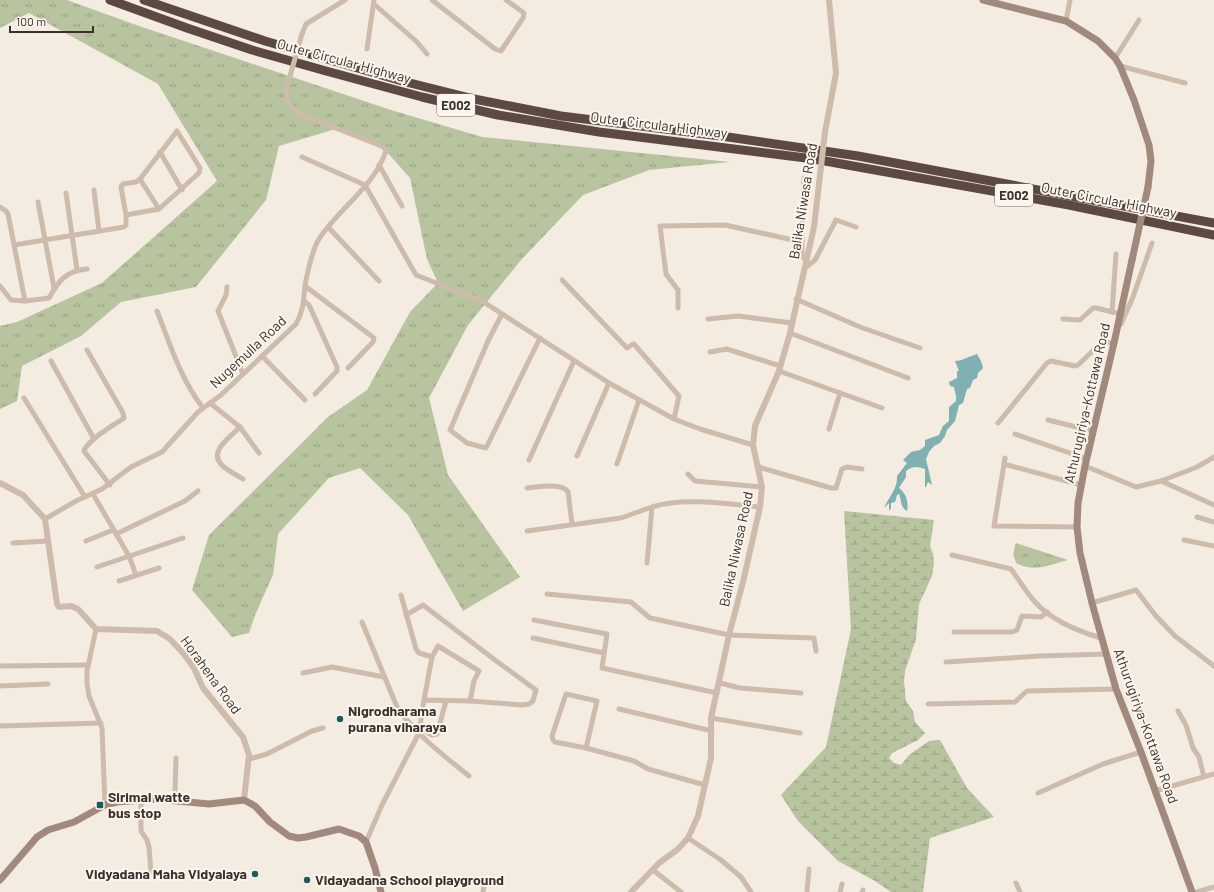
<svg xmlns="http://www.w3.org/2000/svg" width="1214" height="892" font-family="Barlow,sans-serif">
  <style>
    .grass { fill: url(#grass-tufts) }
    .wetland { fill: url(#wetland-marsh) }
    .water { fill: #7fb0b2 }
    .lines { fill: none; stroke-linecap: round; stroke-linejoin: round }
    .minor { stroke: #cdbbac; stroke-width: 5 }
    .tertiary { stroke: #cdbbac; stroke-width: 6 }
    .secondary { stroke: #a18a7d; stroke-width: 7 }
    .motorway { stroke: #5c4a42; stroke-width: 9 }
    .minor-bridge { stroke: #cdbbac; stroke-width: 5 }
    .tertiary-bridge { stroke: #cdbbac; stroke-width: 6 }
    .secondary-bridge { stroke: #a18a7d; stroke-width: 7 }
    .poi-dot { fill: #1f5a5e; stroke: #fbf5ee; stroke-width: 1.5 }
    .labels { text-anchor: middle; stroke-width: 4; stroke-linejoin: round; paint-order: stroke }
    .shield { fill: #fbf5ee; stroke: #756b66; stroke-width: 1 }
    .shield-label { font-size: 13px; font-weight: bold; fill: #3b302b }
    .street-label { font-size: 14px; fill: #3b302b; stroke: #fbf5ee }
    .poi-label { font-size: 14px; font-weight: bold; fill: #3b302b; stroke: #fbf5ee; text-anchor: start }
  </style>
  <defs>
    <pattern id="grass-tufts" width="24" height="20" patternUnits="userSpaceOnUse"><rect width="24" height="20" fill="#b8c4a0"/><path d="M3 7l-1-3M5 7V3M7 7l1-3M15 17l-1-3M17 17v-4M19 17l1-3" fill="none" stroke="#97a083"/></pattern>
    <pattern id="wetland-marsh" width="20" height="14" patternUnits="userSpaceOnUse"><rect width="20" height="14" fill="#b8c4a0"/><path d="M1 5h8M5 5V1M11 12h8M15 12V8" fill="none" stroke="#97a083"/></pattern>
  </defs>
  <rect width="100%" height="100%" fill="#f4ebe1"/>
  <g class="grass">
    <path d="M 0,0 L 67,0 L 139,26 L 391,110 L 482,137 L 730,162 L 649,170 L 583,195 L 521,260 L 468,325 L 429,398 L 448,475 L 520,577 L 463,611 L 408,515 L 360,468 L 329,478 L 278,534 L 273,575 L 255,615 L 249,633 L 232,637 L 192,590 L 209,535 L 328,417 L 367,390 L 410,312 L 438,283 L 427,259 L 410,178 L 386,151 L 339,128 L 279,146 L 266,200 L 196,287 L 121,302 L 81,336 L 22,366 L 17,401 L 0,409 L 0,326 L 17,322 L 102,283 L 217,181 L 158,84 L 29,13 L 0,28 Z"/>
    <path d="M 1016,543 L 1068,560 C 1048,565 1035,573 1016,563 L 1013,554 Z"/>
  </g>
  <path class="wetland" d="M 844,511 L 934,520 L 930,546 L 933,554 L 934,563 L 932,576 L 919,604 L 916,639 L 905,671 L 904,681 L 906,701 L 913,711 L 915,722 L 925,733 L 918,740 L 892,753 L 889,758 L 894,763 L 901,765 L 909,755 L 929,741 L 940,740 L 967,788 L 994,817 L 930,838 L 923,892 L 891,892 L 875,881 L 838,861 L 798,821 L 781,795 L 826,747 L 851,629 Z"/>
  <path class="water" d="M 977,354 L 981,361 L 983,368 L 978,373 L 977,378 L 973,380 L 970,388 L 967,389 L 963,403 L 959,405 L 955,421 L 947,430 L 945,436 L 940,443 L 934,446 L 929,452 L 926,459 L 932,485 L 928,482 L 926,487 L 925,487 L 925,469 C 917,466 912,466 906,471 L 906,477 L 899,488 C 906,493 909,502 907,511 C 900,507 902,501 899,494 L 897,495 L 895,502 L 891,503 L 891,508 L 889,511 L 889,503 L 884,508 C 889,497 898,488 897,476 L 907,463 L 903,460 L 911,452 L 920,450 L 925,446 L 925,440 L 939,435 L 943,426 L 949,421 L 949,407 L 956,401 L 956,396 L 954,387 L 950,386 L 949,382 L 957,378 L 957,371 L 959,371 L 955,361 C 963,361 969,356 977,354 Z"/>
  <g class="lines">
    <g class="minor">
      <path d="M 432,0 L 495,49 L 501,51 L 523,18 L 524,13 L 506,0"/>
      <path d="M 374,4 L 417,42 L 427,54"/>
      <path d="M 1066,21 L 1070,0"/>
      <path d="M 302,34 L 306,24 L 345,0"/>
      <path d="M 367,49 L 374,0"/>
      <path d="M 1115,58 L 1139,20"/>
      <path d="M 1120,66 L 1185,83"/>
      <path d="M 160,152 L 182,190"/>
      <path d="M 302,157 L 365,185 L 416,275 L 482,301 L 609,383 L 674,419 L 700,429 L 753,445"/>
      <path d="M 379,165 L 402,206"/>
      <path d="M 804,178 L 802,242 L 802,256 L 807,262"/>
      <path d="M 140,179 L 159,209"/>
      <path d="M 94,190 L 99,231"/>
      <path d="M 66,193 L 77,270"/>
      <path d="M 38,202 L 54,288"/>
      <path d="M 0,207 L 6,211 L 8,214 L 25,301"/>
      <path d="M 328,227 L 379,281"/>
      <path d="M 14,245 L 124,227 L 126,225 L 126,215 L 121,187 L 123,184 L 136,182 L 140,179 L 177,131 L 200,168 L 199,173 L 159,209 L 126,215"/>
      <path d="M 805,268 L 815,260 L 836,220 L 856,227"/>
      <path d="M 562,280 L 627,348 L 633,344 L 634,344 L 679,396 L 674,419"/>
      <path d="M 0,286 L 11,300 L 25,301 L 49,298 C 59,280 66,271 87,269"/>
      <path d="M 305,286 L 374,338 L 373,342 L 348,368"/>
      <path d="M 227,287 L 226,295 L 218,311 L 243,374"/>
      <path d="M 796,299 L 860,327 L 920,348"/>
      <path d="M 304,301 L 309,305 L 337,367 L 337,371 L 315,394"/>
      <path d="M 678,308 L 678,290 L 666,274 L 660,226 L 725,225 L 802,242"/>
      <path d="M 157,311 C 170,344 181,380 203,408"/>
      <path d="M 1112,312 L 1116,254"/>
      <path d="M 502,314 L 488,341 L 450,430 L 467,443 L 486,448 L 540,338"/>
      <path d="M 708,319 L 738,316 L 792,323"/>
      <path d="M 1063,319 L 1080,320 L 1093,308 L 1096,308 L 1121,314"/>
      <path d="M 1121,324 L 1133,297 L 1152,243"/>
      <path d="M 790,333 L 908,378"/>
      <path d="M 87,350 L 123,413 L 124,418 C 114,425 87,440 84,451 L 110,485"/>
      <path d="M 710,352 L 727,349 L 780,366"/>
      <path d="M 262,356 L 305,400"/>
      <path d="M 51,361 L 94,439"/>
      <path d="M 779,371 L 882,408"/>
      <path d="M 24,398 L 85,497"/>
      <path d="M 210,403 L 240,427 L 259,453"/>
      <path d="M 1048,420 L 1093,431"/>
      <path d="M 998,423 L 1047,363 L 1051,361 L 1075,366 L 1078,365 L 1102,342 L 1114,343"/>
      <path d="M 240,427 C 229,438 206,453 224,467 C 230,472 237,475 243,479"/>
      <path d="M 829,429 L 840,393"/>
      <path d="M 1015,434 L 1087,459"/>
      <path d="M 577,456 L 609,383"/>
      <path d="M 1005,458 L 994,526 L 1077,527"/>
      <path d="M 529,460 L 574,361"/>
      <path d="M 617,464 L 639,400"/>
      <path d="M 1004,464 L 1081,485"/>
      <path d="M 1085,466 L 1136,487 L 1161,481 L 1197,467 L 1214,457"/>
      <path d="M 758,467 L 831,488 L 836,488 L 842,469 L 847,467 L 862,469"/>
      <path d="M 688,474 L 695,481 L 762,487"/>
      <path d="M 1161,481 L 1214,505"/>
      <path d="M 527,488 C 538,487 562,482 568,492 L 572,524"/>
      <path d="M 93,494 L 129,556 L 136,575"/>
      <path d="M 1197,517 L 1214,522"/>
      <path d="M 45,519 L 76,501 L 102,489 L 131,467 L 162,452 L 198,412 L 221,395 L 296,324 C 305,308 303,297 306,280 C 309,267 312,250 319,239 C 339,208 374,187 386,151 L 384,147 L 300,114 C 286,103 284,101 288,83"/>
      <path d="M 527,531 L 621,518 L 652,507"/>
      <path d="M 116,534 L 185,501 L 198,491"/>
      <path d="M 1184,540 L 1214,546"/>
      <path d="M 86,541 L 113,530"/>
      <path d="M 13,543 L 48,541"/>
      <path d="M 952,555 L 1011,569 C 1019,580 1026,592 1035,602 C 1052,621 1077,631 1101,638"/>
      <path d="M 647,563 L 652,507 C 684,497 727,504 760,507"/>
      <path d="M 97,567 L 183,538"/>
      <path d="M 119,581 L 159,568"/>
      <path d="M 547,594 L 631,602 L 650,618 L 729,635 L 814,638 L 816,651"/>
      <path d="M 401,595 L 416,649 L 419,653 L 432,657"/>
      <path d="M 1092,603 L 1136,590 L 1156,616 L 1175,636 L 1214,666"/>
      <path d="M 406,615 L 423,605 L 495,660 L 536,690 L 533,701 L 529,704 L 522,705 L 470,701"/>
      <path d="M 534,620 L 607,634 L 602,668 L 717,693"/>
      <path d="M 362,622 L 397,707 C 415,734 443,755 469,776"/>
      <path d="M 96,629 L 87,671 L 87,683 L 89,696 L 102,728 L 105,805"/>
      <path d="M 954,632 L 1012,632 L 1017,630 L 1022,616 L 1041,617 L 1047,612"/>
      <path d="M 533,638 L 604,653"/>
      <path d="M 946,662 L 1040,656 L 1106,654"/>
      <path d="M 0,666 L 88,665"/>
      <path d="M 303,673 L 332,667 L 384,677"/>
      <path d="M 720,683 L 740,688 L 801,693"/>
      <path d="M 0,686 L 48,684"/>
      <path d="M 928,704 L 1015,702 L 1027,691 L 1116,689"/>
      <path d="M 619,709 L 712,731"/>
      <path d="M 1178,711 L 1186,725 L 1193,748 L 1199,757 L 1204,777"/>
      <path d="M 711,718 L 800,733"/>
      <path d="M 0,726 L 101,723"/>
      <path d="M 420,728 L 432,735 L 437,734 L 446,701"/>
      <path d="M 586,748 L 597,701 L 566,694 L 552,736 L 553,740 L 555,742 L 586,748 L 634,761 L 648,769 L 705,785"/>
      <path d="M 249,759 L 267,754 L 312,731 L 323,728"/>
      <path d="M 1155,791 L 1214,774"/>
      <path d="M 1038,793 L 1103,764 L 1141,752"/>
      <path d="M 141,800 L 141,831 L 147,840 L 149,847 L 151,873"/>
      <path d="M 173,801 L 175,792 L 176,758"/>
      <path d="M 688,838 L 721,860 L 741,877 L 751,892"/>
      <path d="M 366,842 L 382,805 L 419,733 L 424,700 L 432,657 L 438,646 L 479,671 L 474,681 L 470,701 L 424,700"/>
      <path d="M 653,870 L 681,892"/>
      <path d="M 1016,883 L 1020,892"/>
      <path d="M 483,892 L 484,886"/>
      <path d="M 807,892 L 809,869"/>
      <path d="M 840,892 L 842,884"/>
      <path d="M 862,892 L 863,890"/>
      <path d="M 1197,892 L 1214,887"/>
    </g>
    <g class="tertiary">
      <path d="M 825,132 L 836,73 L 829,0"/>
      <path d="M 0,483 L 23,495 L 45,519 L 57,604 L 59,607 L 71,606 L 78,609 L 96,629 L 157,631 L 170,639 L 183,653 L 194,668 L 203,688 L 243,737 L 249,755 L 244,800"/>
      <path d="M 631,892 L 659,863 L 678,849 L 688,838 L 698,816 L 711,758 L 711,718 L 729,635 L 743,582 L 760,507 L 762,487 L 753,445 L 755,426 L 779,371 L 790,333 L 814,227 L 819,184"/>
    </g>
    <g class="secondary">
      <path d="M 983,0 L 1066,21 L 1098,41 L 1115,58 L 1120,66 L 1134,100 L 1149,145 L 1151,161 L 1148,187"/>
      <path d="M 1132,260 L 1114,343 L 1085,466 L 1078,503 L 1077,527 L 1080,553 L 1092,603 L 1116,689 L 1141,752 L 1192,892"/>
      <path d="M 0,880 L 37,837 L 48,830 L 74,822 L 105,805 L 117,802 L 156,799 L 209,804 L 244,800 L 255,806 L 270,822 L 289,836 L 298,838 L 306,837 L 339,829 L 359,836 L 366,842 L 375,868 L 381,892"/>
    </g>
    <g class="motorway">
      <path d="M 110,0 L 187,28 L 252,50 L 326,71 L 422,97 L 498,115 L 599,132 L 814,159 L 1069,205 L 1214,235"/>
      <path d="M 144,0 L 265,41 L 327,59 L 402,81 L 474,99 L 561,116 L 721,136 L 858,156 L 1214,223"/>
    </g>
    <path class="minor-bridge" d="M 288,83 L 302,34"/>
    <path class="tertiary-bridge" d="M 819,184 L 825,132"/>
    <path class="secondary-bridge" d="M 1132,260 L 1148,187"/>
  </g>
  <g class="poi-dot">
    <circle cx="340" cy="719" r="4"/>
    <rect x="96" y="801" width="8" height="8" rx="2"/>
    <circle cx="255" cy="874" r="4"/>
    <circle cx="307" cy="880" r="4"/>
  </g>
  <g class="labels">
    <g class="shield">
      <rect x="437" y="94" width="38" height="22" rx="3"/>
      <rect x="995" y="184" width="38" height="22" rx="3"/>
    </g>
    <g class="shield-label">
      <text x="456" y="110">E002</text>
      <text x="1014" y="200">E002</text>
    </g>
    <g class="street-label">
      <text transform="translate(344 61) rotate(15)" y="5">Outer Circular Highway</text>
      <text transform="translate(659 125) rotate(7)" y="5">Outer Circular Highway</text>
      <text transform="translate(1109 200) rotate(11)" y="5">Outer Circular Highway</text>
      <text transform="translate(803 201) rotate(-81)" y="5">Balika Niwasa Road</text>
      <text transform="translate(248 352) rotate(-43)" y="5">Nugemulla Road</text>
      <text transform="translate(1087 403) rotate(-77)" y="5">Athurugiriya-Kottawa Road</text>
      <text transform="translate(736 549) rotate(-78)" y="5">Balika Niwasa Road</text>
      <text transform="translate(211 675) rotate(54)" y="5">Horahena Road</text>
      <text transform="translate(1146 726) rotate(70)" y="5">Athurugiriya-Kottawa Road</text>
    </g>
    <g class="poi-label">
      <text x="348" y="716">Nigrodharama<tspan x="348" dy="16">purana viharaya</tspan></text>
      <text x="108" y="802">Sirimal watte<tspan x="108" dy="16">bus stop</tspan></text>
      <text x="247" y="879" text-anchor="end">Vidyadana Maha Vidyalaya</text>
      <text x="315" y="885">Vidayadana School playground</text>
    </g>
  </g>
  <path d="M10 26v6h83v-6" fill="none" stroke="#3b302b" stroke-width="2"/>
  <text x="16" y="26" font-size="12" fill="#3b302b" stroke="#fbf5ee" stroke-width="3" paint-order="stroke">100 m</text>
</svg>
